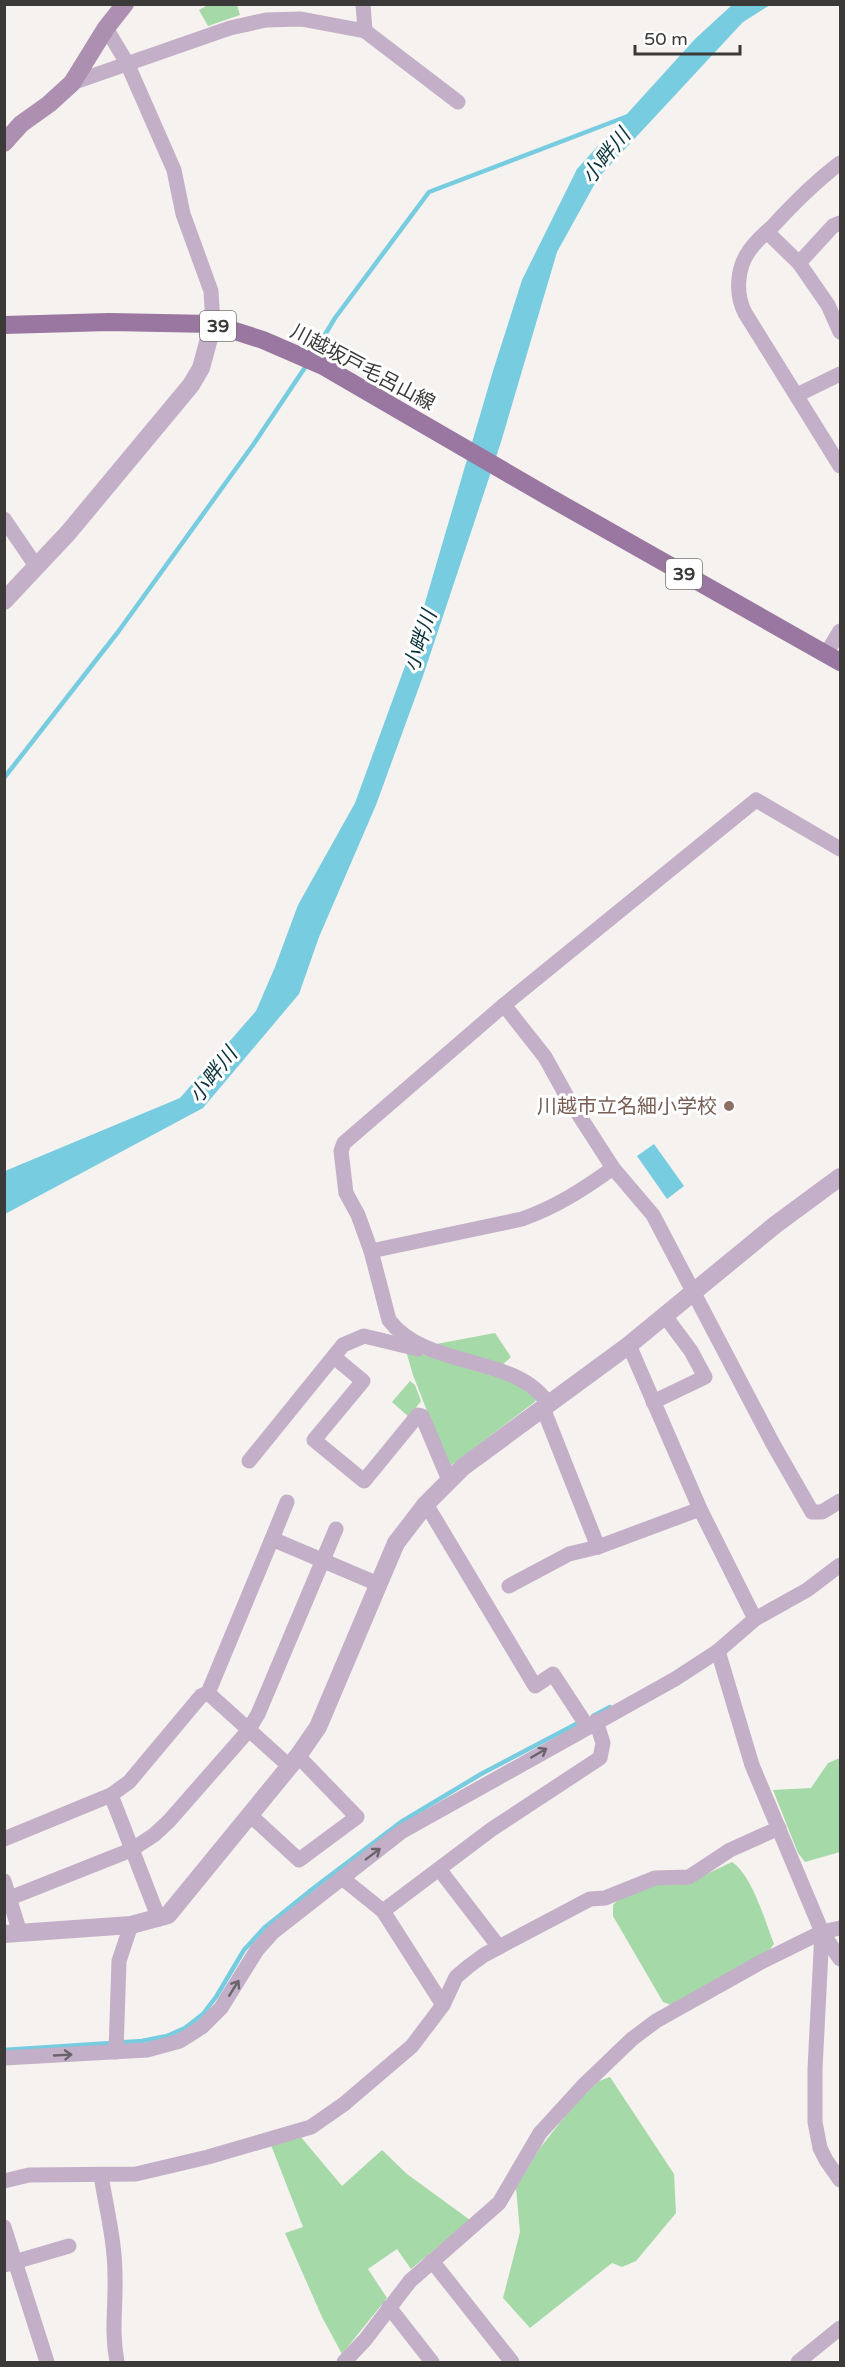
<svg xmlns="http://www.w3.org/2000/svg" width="845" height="2367" font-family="'Varela Round','Noto Sans JP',sans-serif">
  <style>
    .green { fill: #a6d9a8 }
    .water { fill: #77cce0 }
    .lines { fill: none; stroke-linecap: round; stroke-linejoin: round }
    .stream { stroke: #77cce0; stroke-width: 4.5 }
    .minor { stroke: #c3afc7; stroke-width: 15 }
    .tertiary { stroke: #c3afc7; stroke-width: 18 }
    .secondary { stroke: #ac8fb1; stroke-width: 18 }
    .primary { stroke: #9a77a0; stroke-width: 18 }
    .oneway { stroke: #6b636b }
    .education-dot { fill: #8d6e63; stroke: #fff; stroke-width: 2 }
    .labels { text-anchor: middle; stroke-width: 6; stroke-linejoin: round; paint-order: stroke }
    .shield { fill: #fff; stroke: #767574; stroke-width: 1.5 }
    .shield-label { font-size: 18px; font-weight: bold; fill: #3b3a39 }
    .street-label { font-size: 20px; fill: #3b3a39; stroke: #fff }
    .education-label { font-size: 20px; fill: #785e54; stroke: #fff; text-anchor: end }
    .water-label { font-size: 21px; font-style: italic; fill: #09343c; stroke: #fff }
  </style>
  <rect width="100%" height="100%" fill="#f5f2ef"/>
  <g class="green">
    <path d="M 210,4 L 237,5 L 240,15 L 208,26 L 199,10 Z"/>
    <path d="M 495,1333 L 511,1357 L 502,1365 L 431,1345 Z"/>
    <path d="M 406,1351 C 442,1360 513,1370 536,1401 L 449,1467 L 413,1375 Z"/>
    <path d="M 410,1381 L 415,1385 L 421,1401 L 409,1417 L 392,1402 Z"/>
    <path d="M 840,1758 L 840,1852 L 805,1862 L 798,1853 L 773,1790 L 811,1788 L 828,1763 Z"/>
    <path d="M 732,1862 C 752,1875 765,1921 774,1944 L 768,1952 L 671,2005 L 663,2002 L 613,1916 L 613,1905 L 619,1899 L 655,1884 L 690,1882 Z"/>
    <path d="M 610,2077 L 674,2174 L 676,2213 L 636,2261 L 622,2267 L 612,2263 L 530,2328 L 503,2298 L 520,2232 L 516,2188 L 540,2148 L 574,2105 L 599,2081 Z"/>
    <path d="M 300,2136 L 342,2186 L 382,2150 L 407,2174 L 470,2220 L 411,2269 L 397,2249 L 368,2269 L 387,2298 L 342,2354 L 322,2317 L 285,2233 L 303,2227 L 271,2145 Z"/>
  </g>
  <g class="water">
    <path d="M 732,5 L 770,5 L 743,22 L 598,178 L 557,252 L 501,442 L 423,676 L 376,805 L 319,937 L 299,994 L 203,1108 L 5,1214 L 5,1171 L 180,1098 L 256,1011 L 275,967 L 298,905 L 355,803 L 412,647 L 493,371 L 522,280 L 577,169 L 695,39 Z"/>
    <path d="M 654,1144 L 684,1186 L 667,1199 L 637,1156 Z"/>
  </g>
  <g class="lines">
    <g class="stream">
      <path d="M 312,356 L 335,318 L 429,192 L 628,116"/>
      <path d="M 4,778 L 118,632 L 253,445 L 308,363"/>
      <path d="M 593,1716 L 610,1707"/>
      <path d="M 4,2050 L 142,2041 L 167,2036 L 185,2028 L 203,2014 L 216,1997 L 244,1950 L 264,1928 L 315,1887 L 401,1822 L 481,1774 L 580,1722"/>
    </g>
    <g class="minor">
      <path d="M 363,4 L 365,31"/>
      <path d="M 106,28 L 127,63 L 174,170 L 183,214 L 211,291 L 213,324"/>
      <path d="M 72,83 L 230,28 L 266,20 L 301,19 L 365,31 L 458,102"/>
      <path d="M 840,163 C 815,182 793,204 772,227 C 764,234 755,242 749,251 C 737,268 735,294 745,313 L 840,466"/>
      <path d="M 767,232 L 799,263 L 828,305 L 840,332"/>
      <path d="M 799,263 L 833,226 L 840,223"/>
      <path d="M 797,395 L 840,374"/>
      <path d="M 4,519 L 36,566"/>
      <path d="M 826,654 L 840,631"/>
      <path d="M 840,849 L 756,800 L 504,1005 L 545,1057 L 566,1095 L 613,1168 L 653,1215 L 773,1444 L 812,1512 L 822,1512 L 840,1501"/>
      <path d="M 504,1005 L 344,1143 L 341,1151 L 346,1193 L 358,1215 L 371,1251 L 389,1320 C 426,1370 518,1354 548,1404"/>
      <path d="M 371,1251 L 522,1219 C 556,1207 584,1189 613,1168"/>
      <path d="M 629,1345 L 700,1509 L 755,1619"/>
      <path d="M 334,1357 L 363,1381 L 314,1440 L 364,1481 L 418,1415 L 422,1416 L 449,1480"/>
      <path d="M 653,1402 L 705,1377 L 691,1351 L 665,1316"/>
      <path d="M 543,1408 L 598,1547"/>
      <path d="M 249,1461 L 343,1345 L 364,1336 L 418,1349"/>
      <path d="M 426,1504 L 535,1686 L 553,1674 L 587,1726"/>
      <path d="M 272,1539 L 287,1502"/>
      <path d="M 509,1586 L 569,1554 L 598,1547 L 700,1509"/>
      <path d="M 718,1651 L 752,1765 L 822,1932 L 840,1959"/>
      <path d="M 208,1693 L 289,1766"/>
      <path d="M 111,1795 L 159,1919"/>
      <path d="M 250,1815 L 299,1860 L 357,1817 L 298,1756"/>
      <path d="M 4,1839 L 111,1795 L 129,1782 L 201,1696 L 208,1693 L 272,1539 L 378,1584"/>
      <path d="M 439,1869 L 499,1947"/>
      <path d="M 342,1878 L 383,1911 L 443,2005"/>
      <path d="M 4,1881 L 20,1933"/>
      <path d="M 10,1898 L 131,1850 L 154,1835 L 169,1821 L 248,1731 L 258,1714 L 336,1529"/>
      <path d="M 383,1911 L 492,1829 L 600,1758 L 603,1743 L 596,1721"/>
      <path d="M 822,1932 L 815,2069 L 815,2122 L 820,2148 L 826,2160 L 840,2180"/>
      <path d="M 116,2052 L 119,1961 L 131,1925"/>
      <path d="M 4,2058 L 147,2050 L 180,2041 L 202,2027 L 221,2008 L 257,1950 L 273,1932 L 401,1832 L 675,1679 L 718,1651 L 755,1619 L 807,1590 L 840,1565"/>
      <path d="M 101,2175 C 106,2207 115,2242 115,2275 C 116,2307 111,2330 117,2362"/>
      <path d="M 4,2181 L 29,2175 L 136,2174 L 208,2157 L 311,2127 L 344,2104 L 412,2046 L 443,2005 L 456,1977 L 469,1966 L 484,1955 L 590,1899 L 605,1898 L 655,1878 L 689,1877 L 730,1850 L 779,1828"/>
      <path d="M 4,2227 L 47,2362"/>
      <path d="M 432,2261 L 512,2362"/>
      <path d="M 4,2265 L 69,2246"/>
      <path d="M 389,2307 L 432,2362"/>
      <path d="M 344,2362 L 365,2340 L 410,2281 L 499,2203 L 540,2133 L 583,2086 L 632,2039 L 656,2021 L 761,1962 L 822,1932 L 840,1928"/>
      <path d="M 798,2362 L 840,2328"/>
    </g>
    <g class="tertiary">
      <path d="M 4,601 L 68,533 L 191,385 L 201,368 L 213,324"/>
      <path d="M 4,1934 L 131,1925 L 168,1915 L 298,1756 L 318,1727 L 396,1543 L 426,1504 L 463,1467 L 629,1345 L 775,1225 L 840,1177"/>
    </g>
    <path class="secondary" d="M 4,143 L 21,124 L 49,104 L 72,83 L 106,28 L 125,4"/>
    <path class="primary" d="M 4,325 L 109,322 L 213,324 L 263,340 L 323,366 L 547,496 L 840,662"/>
  </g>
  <defs><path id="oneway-shaft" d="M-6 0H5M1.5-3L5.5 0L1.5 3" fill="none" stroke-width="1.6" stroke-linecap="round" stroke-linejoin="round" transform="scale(1.5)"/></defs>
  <g class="oneway">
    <use href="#oneway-shaft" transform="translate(539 1753) rotate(-30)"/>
    <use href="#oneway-shaft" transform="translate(373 1854) rotate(-37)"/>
    <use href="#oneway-shaft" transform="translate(234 1988) rotate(-58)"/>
    <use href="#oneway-shaft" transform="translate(63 2055) rotate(-3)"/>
  </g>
  <circle class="education-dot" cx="729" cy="1106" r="6"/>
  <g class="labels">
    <g class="shield">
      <rect x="200" y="311" width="36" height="30" rx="4.5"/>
      <rect x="666" y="559" width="36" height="30" rx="4.5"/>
    </g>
    <g class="shield-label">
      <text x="218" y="332">39</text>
      <text x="684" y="580">39</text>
    </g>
    <g class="street-label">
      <text transform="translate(363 367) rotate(28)" y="7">川越坂戸毛呂山線</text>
    </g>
    <g class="education-label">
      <text x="717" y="1113">川越市立名細小学校</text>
    </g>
    <g class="water-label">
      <text transform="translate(606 156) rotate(-51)" y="7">小畔川</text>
      <text transform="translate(420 641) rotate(-72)" y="7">小畔川</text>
      <text transform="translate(213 1075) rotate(-52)" y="7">小畔川</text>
    </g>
  </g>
  <rect width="845" height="2367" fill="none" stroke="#3b3a39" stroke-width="12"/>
  <path d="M635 45v9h105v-9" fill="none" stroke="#3b3a39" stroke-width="3"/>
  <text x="644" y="45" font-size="18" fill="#3b3a39" stroke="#ffffff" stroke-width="4.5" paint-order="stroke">50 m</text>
</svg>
